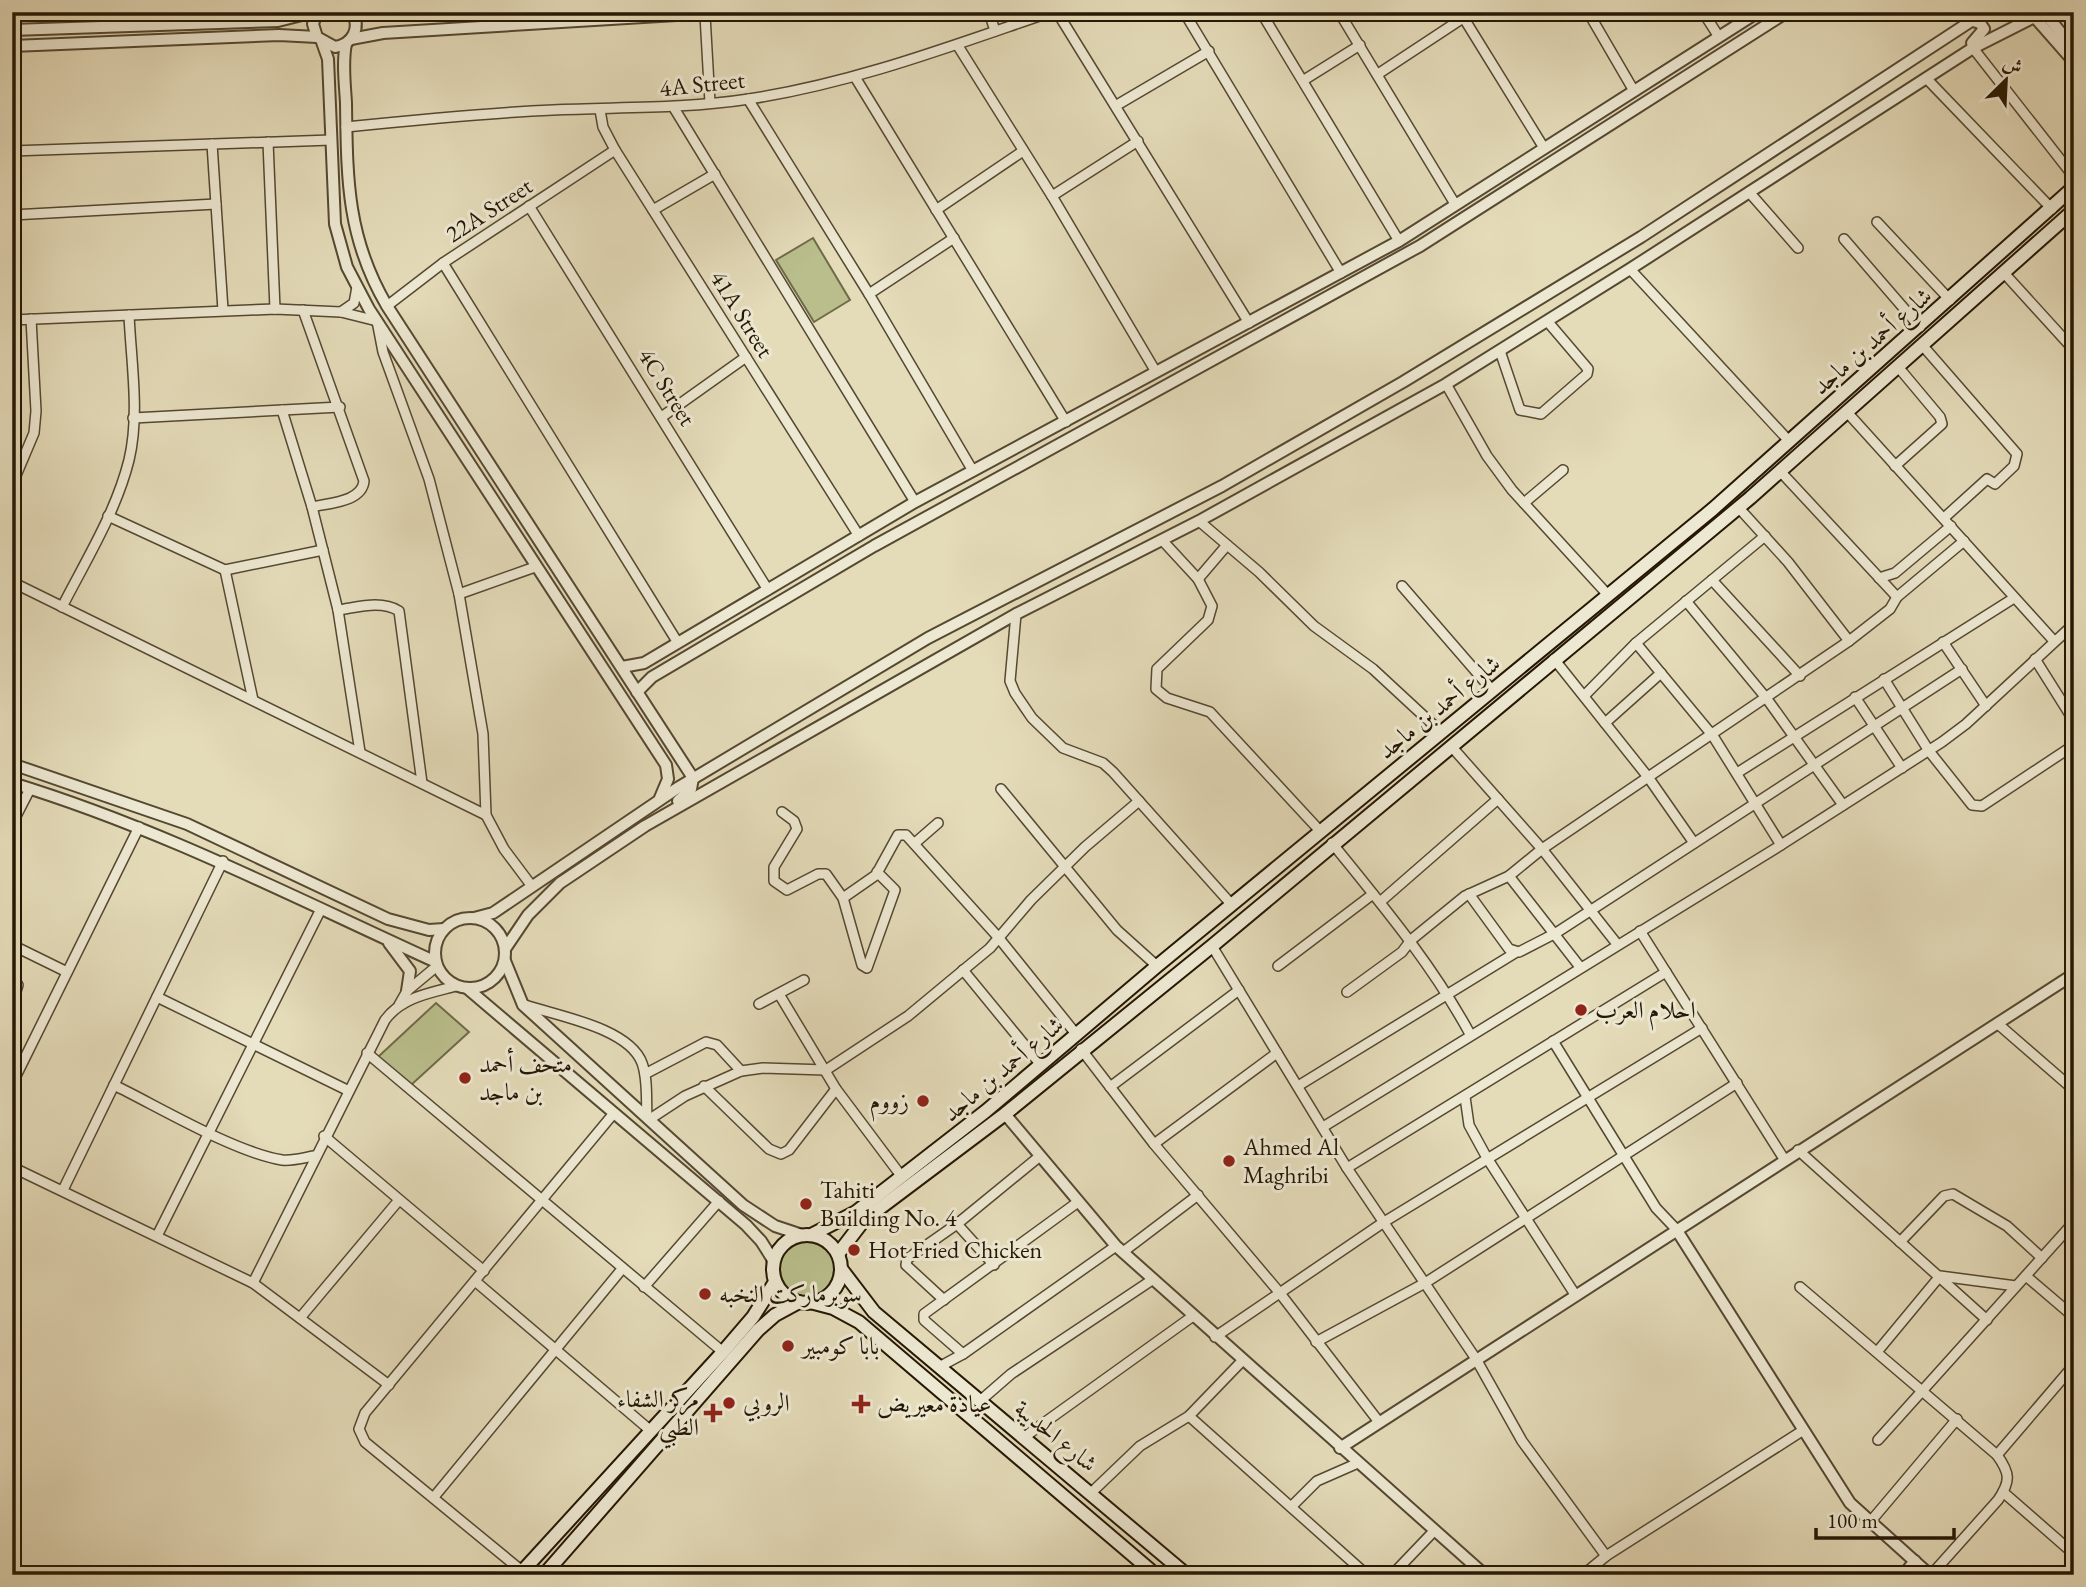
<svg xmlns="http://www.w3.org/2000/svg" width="2086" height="1587" font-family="'EB Garamond',Amiri,serif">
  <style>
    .green { fill: #b9be8c; stroke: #6f6a48; stroke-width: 2 }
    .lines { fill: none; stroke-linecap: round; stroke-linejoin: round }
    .minor-casing { stroke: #554831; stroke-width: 12 }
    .tertiary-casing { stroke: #554831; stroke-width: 14 }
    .secondary-casing { stroke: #251704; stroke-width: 16 }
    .minor { stroke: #ede8d2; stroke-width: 9 }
    .tertiary { stroke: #ede8d2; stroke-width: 10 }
    .secondary { stroke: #ede8d2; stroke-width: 12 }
    .poi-dot { fill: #8f2418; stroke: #ede8d2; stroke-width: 2.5 }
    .labels { text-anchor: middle; stroke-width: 6; stroke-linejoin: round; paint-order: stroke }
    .street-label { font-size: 24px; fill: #251704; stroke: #ede8d2 }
    .poi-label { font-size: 24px; fill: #251704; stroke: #ede8d2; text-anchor: start }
  </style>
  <rect width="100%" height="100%" fill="#e4dbb9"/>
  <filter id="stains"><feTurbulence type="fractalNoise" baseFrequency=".00286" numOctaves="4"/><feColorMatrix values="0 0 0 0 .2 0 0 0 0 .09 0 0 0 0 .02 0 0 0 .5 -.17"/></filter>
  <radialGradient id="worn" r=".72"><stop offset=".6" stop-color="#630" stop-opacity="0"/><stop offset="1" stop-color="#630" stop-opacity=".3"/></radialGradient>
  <g class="green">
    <path d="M 813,238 L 850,300 L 814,322 L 776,260 Z"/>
    <path d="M 436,1003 L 469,1032 L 410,1086 L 378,1057 Z"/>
    <circle cx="807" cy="1269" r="27"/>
  </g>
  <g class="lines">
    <g class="minor-casing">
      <g id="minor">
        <path d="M 989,12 L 995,31"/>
        <path d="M 1057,12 L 1249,323"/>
        <path d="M 1184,12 L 1341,273"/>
        <path d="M 1261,12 L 1399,241"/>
        <path d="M 1339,12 L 1455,204"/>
        <path d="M 1460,12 L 1544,148"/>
        <path d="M 1588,12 L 1634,91"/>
        <path d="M 1703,12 L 1719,37"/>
        <path d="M 705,15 L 710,103"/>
        <path d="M 958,46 L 1052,196 L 1156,372"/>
        <path d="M 1973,48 L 2074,177"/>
        <path d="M 1378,74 L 1463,18"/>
        <path d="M 855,77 L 1066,422"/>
        <path d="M 1926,78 L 2052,209"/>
        <path d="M 1304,80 L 1360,45"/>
        <path d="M 748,99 L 869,294 L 973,471"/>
        <path d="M 1117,105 L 1209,51"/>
        <path d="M 674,108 L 915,502"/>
        <path d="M 600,110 L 603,127 L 615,150 L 859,536"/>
        <path d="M 346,127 C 415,120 484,113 553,110 C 619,107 684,109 749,99 C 854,83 951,46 1051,12"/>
        <path d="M 268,142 L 275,309"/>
        <path d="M 212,144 L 223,310"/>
        <path d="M 12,151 L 331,140"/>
        <path d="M 1749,192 L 1798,248"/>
        <path d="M 1052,196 L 1138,141"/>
        <path d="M 529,206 L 768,590"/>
        <path d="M 653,210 L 715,174"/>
        <path d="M 936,210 L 1023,151"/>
        <path d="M 12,215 L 216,204"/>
        <path d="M 1877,222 L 1950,300"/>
        <path d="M 1844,239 L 1920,327"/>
        <path d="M 443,263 L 678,643"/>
        <path d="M 1630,269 L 1789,441"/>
        <path d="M 2004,273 L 2074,350"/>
        <path d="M 869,294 L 954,238"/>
        <path d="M 387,306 L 443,263 L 615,150"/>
        <path d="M 303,310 L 364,481 C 362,502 329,503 312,507"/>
        <path d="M 341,312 L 354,303 L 357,287"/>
        <path d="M 12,320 L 275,309 L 341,312 L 377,321 L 383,352 L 429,479 L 459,594 L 483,734 L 486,815 L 504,849 L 531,885"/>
        <path d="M 1923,346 L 2017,454 L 2014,466 L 1995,484 L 1987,479 L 1944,518"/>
        <path d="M 1500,351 L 1520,410 L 1541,414 L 1587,374 L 1588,369 L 1548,322"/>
        <path d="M 1446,384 L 1487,456 L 1512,490 L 1608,595"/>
        <path d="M 282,410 L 312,507 L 338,610 L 360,752"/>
        <path d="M 1846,411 L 2054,641"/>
        <path d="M 663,416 L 746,357"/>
        <path d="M 133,418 L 340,407"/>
        <path d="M 1895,466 L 1942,424 L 1940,417 L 1899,368"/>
        <path d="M 1780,471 L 1897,597"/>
        <path d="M 12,485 L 34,433 L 36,411 L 31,319"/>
        <path d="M 1524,503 L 1563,470"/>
        <path d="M 1738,507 L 1788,562 L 1849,641"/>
        <path d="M 108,516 L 225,570 L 323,550"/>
        <path d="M 1199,521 L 1259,572 L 1314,626 L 1373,669 L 1441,732"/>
        <path d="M 1162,540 L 1198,579 L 1212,606 L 1208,620 L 1157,669 L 1156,689 L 1167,698 L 1210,712 L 1321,832"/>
        <path d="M 225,570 L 253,700"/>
        <path d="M 1879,578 L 1895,573 L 1951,526"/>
        <path d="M 1198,579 L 1227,545"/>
        <path d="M 1712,580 L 1800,676"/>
        <path d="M 12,582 L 486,815"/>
        <path d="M 1402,586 L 1492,690"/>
        <path d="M 459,594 L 535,567"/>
        <path d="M 1686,601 L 1767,699 L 1843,805"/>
        <path d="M 62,607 C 86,560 116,512 129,460 C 140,414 131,361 129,315"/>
        <path d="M 338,610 C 359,607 381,600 399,611 L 422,783"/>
        <path d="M 1016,614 L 1010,681 L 1015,693 L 1032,718 L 1063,748 L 1103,763 L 1113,772 L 1232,905"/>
        <path d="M 1943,642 L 1986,706"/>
        <path d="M 1636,643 L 1713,736 L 1781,845"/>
        <path d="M 1554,659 L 1648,777 L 1694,843"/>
        <path d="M 2035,659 L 2074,721"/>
        <path d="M 1884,679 L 1929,751 L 1972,805 L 1982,806 L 2074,745"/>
        <path d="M 1584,696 L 1636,643 L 1765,536"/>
        <path d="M 1855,697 L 1902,768"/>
        <path d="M 1605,723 L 1661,673"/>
        <path d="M 1451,746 L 1542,849 L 1617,944"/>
        <path d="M 1737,773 L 2014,598"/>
        <path d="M 1001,789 L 1117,930 L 1157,966"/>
        <path d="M 782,812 L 794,821 L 797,829 L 774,867 L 774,881 L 787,890 L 818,874 L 826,874 L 843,898 L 862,965 L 867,968 L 895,890 L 877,872"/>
        <path d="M 12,824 L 30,789"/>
        <path d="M 915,843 L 938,823"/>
        <path d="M 1332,843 C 1382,905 1432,964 1470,1034"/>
        <path d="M 1509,876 L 1580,967"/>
        <path d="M 1469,894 L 1509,949 L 1519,952 L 1556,933 L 1962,669"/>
        <path d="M 843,898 L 876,875 L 898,835 L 906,835 L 998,937 L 1076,1034"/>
        <path d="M 1380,902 L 1498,799"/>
        <path d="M 1640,931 L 1784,1159"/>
        <path d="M 12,945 L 67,972"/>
        <path d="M 1212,946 L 1347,1168 L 1476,1359 L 1522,1441 L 1606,1556"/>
        <path d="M 1278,966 L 1373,894"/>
        <path d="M 963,970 L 1041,1065"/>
        <path d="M 12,977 L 18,985 L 12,1004"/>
        <path d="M 1347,992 L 1402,952 L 1411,940 L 1465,896 L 1509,876 L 1542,849 L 1849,641 L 1890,609 L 1897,597 L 1964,541"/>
        <path d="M 779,994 L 836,1089 L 902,1177"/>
        <path d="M 157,997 L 347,1090"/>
        <path d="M 759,1004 L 804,980"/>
        <path d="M 399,1005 L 407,991 L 437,966"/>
        <path d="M 525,1005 C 558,1016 629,1028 642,1063 C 648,1079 646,1100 647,1117"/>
        <path d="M 1998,1024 L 2074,1090"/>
        <path d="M 1553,1041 L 1656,1208 L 1676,1229"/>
        <path d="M 1081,1049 L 1154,1144 L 1279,1292 L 1379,1422"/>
        <path d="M 367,1053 L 723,1352"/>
        <path d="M 645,1074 L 706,1042 L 717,1045 L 741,1071"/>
        <path d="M 12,1084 L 139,827"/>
        <path d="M 114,1085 C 159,1107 234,1152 282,1160 C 293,1161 303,1158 314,1156"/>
        <path d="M 704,1086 L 769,1149 L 781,1154 L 789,1150 L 836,1089"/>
        <path d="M 1298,1086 L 1515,953"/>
        <path d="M 1110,1087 L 1239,990"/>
        <path d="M 1465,1097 L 1469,1125 L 1487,1158 L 1576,1296"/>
        <path d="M 650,1119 L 685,1096 L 741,1071 L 763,1068 L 826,1070 L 908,1016 L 990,948 L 1031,900 L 1085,847 L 1139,801"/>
        <path d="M 1323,1127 L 1781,845 L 1942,742 L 1966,724 L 2074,624"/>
        <path d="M 324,1136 L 484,1271"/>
        <path d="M 1154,1144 L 1277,1053"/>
        <path d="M 1798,1150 L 1987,1320"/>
        <path d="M 12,1167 L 253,1283 L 389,1385"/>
        <path d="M 1347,1168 L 1666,972"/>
        <path d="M 63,1190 L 223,861"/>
        <path d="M 957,1224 L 994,1265"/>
        <path d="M 157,1236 L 321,909"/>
        <path d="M 1900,1242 L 1944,1196 L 1953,1194 L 2007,1226 L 2042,1258"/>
        <path d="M 1123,1252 L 1198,1195"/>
        <path d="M 2026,1276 L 2074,1317"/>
        <path d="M 475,1281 L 651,1431"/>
        <path d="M 253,1283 L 385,1020 C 402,997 430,993 456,986"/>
        <path d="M 644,1287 L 719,1201"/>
        <path d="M 1800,1287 L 1997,1455 C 2010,1473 2011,1481 1998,1500 L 1931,1575"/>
        <path d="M 944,1300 L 906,1265 L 907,1259 L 957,1224 L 1040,1156"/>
        <path d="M 300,1318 L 399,1200"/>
        <path d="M 1215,1337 L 1384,1222 L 1702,1028"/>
        <path d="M 1316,1342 L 1425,1283 L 1737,1083"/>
        <path d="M 1877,1352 L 1940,1276 L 2016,1286"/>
        <path d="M 963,1354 L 924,1320 L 924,1314 L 1078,1202"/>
        <path d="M 939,1367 L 963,1354 L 1116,1246"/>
        <path d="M 980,1401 L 1011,1374 L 1152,1280"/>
        <path d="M 1189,1416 L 1367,1575"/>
        <path d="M 1023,1438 L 1193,1316"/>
        <path d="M 1878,1440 L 2074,1222"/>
        <path d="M 1997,1455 L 2074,1365"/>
        <path d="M 1092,1492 L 1140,1446 L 1189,1416 L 1242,1361"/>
        <path d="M 2003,1492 L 2074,1554"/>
        <path d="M 434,1497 L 622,1269"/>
        <path d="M 1291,1507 L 1317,1481 L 1358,1463"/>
        <path d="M 1871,1521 L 1957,1419"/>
        <path d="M 522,1571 L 365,1442 L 359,1429 L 365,1413 L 614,1113"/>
        <path d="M 1392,1575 L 1434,1531"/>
        <path d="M 1462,1575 L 1473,1564"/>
        <path d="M 1583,1575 L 1606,1556 L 1802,1431"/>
      </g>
    </g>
    <g class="tertiary-casing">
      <g id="tertiary">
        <path d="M 317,12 L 313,24 L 317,37 L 335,47 C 353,44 361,28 352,12"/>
        <path d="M 361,12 L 373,15 L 441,12"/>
        <path d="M 2030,12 L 2074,62"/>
        <path d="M 2044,12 L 2074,49"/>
        <path d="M 12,30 L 278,21 L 314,12"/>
        <path d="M 351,39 L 383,33 L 726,12"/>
        <path d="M 322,42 L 328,59 L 335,224 L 347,267 L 369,309 L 666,765 L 668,779 L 660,798"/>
        <path d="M 1972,43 L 1984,29 L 1980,23 L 1973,21"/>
        <path d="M 346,44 C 342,62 345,84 346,103 C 347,180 347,238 387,306 L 693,778 L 691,789 L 678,801"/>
        <path d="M 12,46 L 279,35 L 317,37"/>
        <path d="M 622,667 L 644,663 L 915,502 L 1399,241 L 1758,12"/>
        <path d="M 637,692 L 652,677 L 874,546 L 1420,246 L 1787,12"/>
        <path d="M 12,764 L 187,824 L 388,919 L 429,930 L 444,929"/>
        <path d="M 12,783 C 160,828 295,898 436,962"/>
        <circle cx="470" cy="953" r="35"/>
        <path d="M 474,918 L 493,913 L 679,787 L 928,638 L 1222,486 L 1403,382 L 1641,237 L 1985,12"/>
        <path d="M 389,943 L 410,971 L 407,991"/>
        <path d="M 505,949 L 528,915 L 560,883 L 645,826 L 1016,614 L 1199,521 L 1446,384 L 1630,269 L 1973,48 L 2044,12"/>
        <path d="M 505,961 L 523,1005 L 743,1205 L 775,1226 L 799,1234"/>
        <path d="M 468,989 L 746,1225 L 761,1241 L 773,1260"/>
        <path d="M 1005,1114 L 1116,1246 L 1485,1575"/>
        <path d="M 1676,1229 L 1850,1503 L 1930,1575"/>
        <path d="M 1340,1448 L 2074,974"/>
        <path d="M 1903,1575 L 1915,1561"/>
      </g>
    </g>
    <g class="secondary-casing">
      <g id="secondary">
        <path d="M 813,1234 L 856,1212 L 986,1111 L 1157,966 L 1713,509 L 2074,187"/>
        <circle cx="807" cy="1269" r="34"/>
        <path d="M 838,1254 L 864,1220 L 1005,1114 L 1212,946 L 1750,498 L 2074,210"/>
        <path d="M 842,1270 L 874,1312 L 1187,1575"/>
        <path d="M 814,1303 L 833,1308 L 859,1322 L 1156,1575"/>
        <path d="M 519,1575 L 723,1352 L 753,1317 L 775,1282"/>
        <path d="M 544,1575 L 758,1330 L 775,1315 L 799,1302"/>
      </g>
    </g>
    <use href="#minor" class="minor"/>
    <use href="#tertiary" class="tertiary"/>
    <use href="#secondary" class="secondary"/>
  </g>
  <g class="poi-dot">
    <circle cx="1581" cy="1010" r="7"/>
    <circle cx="465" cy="1078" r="7"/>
    <circle cx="923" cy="1101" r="7"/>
    <circle cx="1229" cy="1161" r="7"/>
    <circle cx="806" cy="1204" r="7"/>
    <circle cx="854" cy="1250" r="7"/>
    <circle cx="705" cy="1294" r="7"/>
    <circle cx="788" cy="1346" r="7"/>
    <circle cx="729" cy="1403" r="7"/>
    <path d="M857.5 1393.5h7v7h7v7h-7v7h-7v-7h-7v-7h7z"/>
    <path d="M709.5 1402.5h7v7h7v7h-7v7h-7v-7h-7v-7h7z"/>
  </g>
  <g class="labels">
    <g class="street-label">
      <text transform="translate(702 84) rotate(-6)" y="8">4A Street</text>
      <text transform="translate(489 210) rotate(-33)" y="8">22A Street</text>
      <text transform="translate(742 314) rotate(58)" y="8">41A Street</text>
      <text transform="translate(1872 341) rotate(-41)" y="8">شارع أحمد بن ماجد</text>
      <text transform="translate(667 387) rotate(58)" y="8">4C Street</text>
      <text transform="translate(1439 707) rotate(-39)" y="8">شارع أحمد بن ماجد</text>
      <text transform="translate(1003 1069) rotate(-40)" y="8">شارع أحمد بن ماجد</text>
      <text transform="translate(1056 1436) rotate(39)" y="8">شارع الحديبة</text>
    </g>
    <g class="poi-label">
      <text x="1595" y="1018">احلام العرب</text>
      <text x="479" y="1072">متحف أحمد<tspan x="479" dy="28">بن ماجد</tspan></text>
      <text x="909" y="1109" text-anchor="end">زووم</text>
      <text x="1243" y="1155">Ahmed Al<tspan x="1243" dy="28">Maghribi</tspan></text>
      <text x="820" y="1198">Tahiti<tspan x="820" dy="28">Building No. 4</tspan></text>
      <text x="868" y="1258">Hot Fried Chicken</text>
      <text x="719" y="1302">سوبرماركت النخبه</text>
      <text x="802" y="1354">بابا كومبير</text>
      <text x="699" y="1407" text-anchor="end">مركز الشفاء<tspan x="699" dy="28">الطبي</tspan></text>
      <text x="743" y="1411">الروبي</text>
      <text x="877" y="1412">عيادة معيريض</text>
    </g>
  </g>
  <rect width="2086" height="1587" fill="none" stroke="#e4dbb9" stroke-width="42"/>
  <rect x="14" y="14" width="2058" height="1559" fill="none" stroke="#251704" stroke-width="3.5"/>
  <rect x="21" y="21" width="2044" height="1545" fill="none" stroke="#251704" stroke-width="2"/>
  <g transform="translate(2006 80) rotate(24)" stroke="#ede8d2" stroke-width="5" paint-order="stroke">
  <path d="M0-5L12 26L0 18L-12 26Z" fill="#251704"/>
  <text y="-10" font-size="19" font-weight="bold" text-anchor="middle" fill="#251704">ش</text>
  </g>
  <path d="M1816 1528v10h138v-10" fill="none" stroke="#251704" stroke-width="3.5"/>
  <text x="1827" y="1528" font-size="21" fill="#251704" stroke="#ede8d2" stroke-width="5" paint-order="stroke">100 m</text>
  <rect width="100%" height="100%" filter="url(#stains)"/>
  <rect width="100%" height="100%" fill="url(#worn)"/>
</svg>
